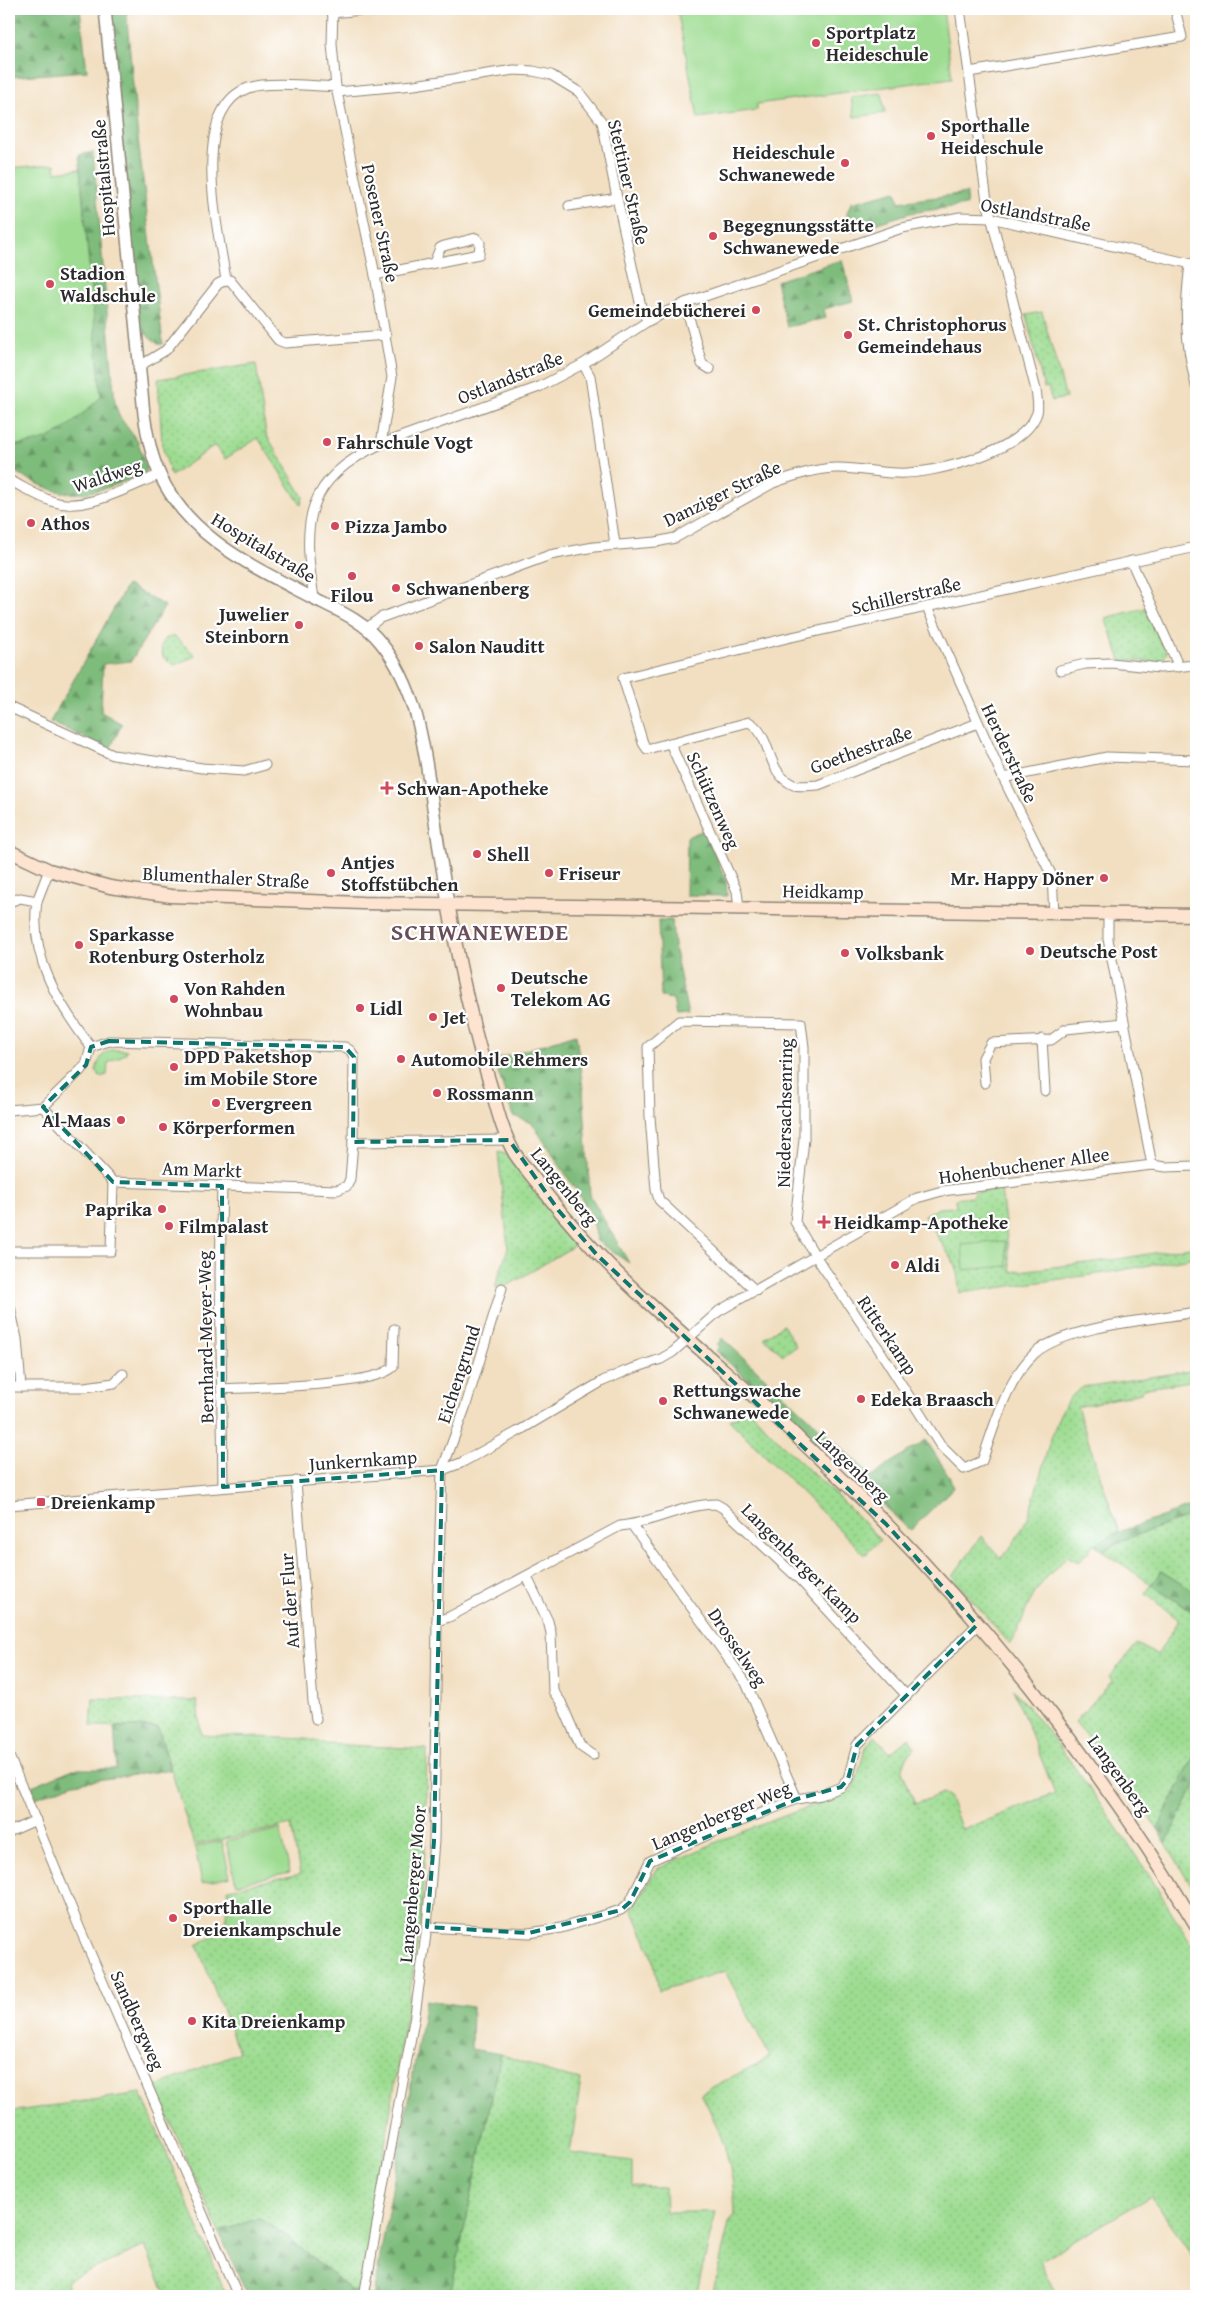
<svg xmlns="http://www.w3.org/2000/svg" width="1205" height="2305" font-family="'Gentium Book Plus',serif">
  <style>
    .grass { fill: url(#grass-dots); stroke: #64845e }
    .forest { fill: url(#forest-firs); stroke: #547453 }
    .garden { fill: #9ddc91; stroke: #64845e }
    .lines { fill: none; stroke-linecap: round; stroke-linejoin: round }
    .minor-casing { stroke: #8e8576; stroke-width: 11 }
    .tertiary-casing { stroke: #8e8576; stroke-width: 14 }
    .secondary-casing { stroke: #8e8576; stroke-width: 15 }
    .minor { stroke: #fff; stroke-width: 9 }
    .tertiary { stroke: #fff; stroke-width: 11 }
    .secondary { stroke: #fde4d1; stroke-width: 12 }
    .marked { fill: none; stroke: #0f766e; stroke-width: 4; stroke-dasharray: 10 6; stroke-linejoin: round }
    .poi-dot { fill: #d1495b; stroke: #fff; stroke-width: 2 }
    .labels { text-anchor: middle; stroke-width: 4.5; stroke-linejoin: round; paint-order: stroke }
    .poi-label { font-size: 19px; font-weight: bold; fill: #2b2b2b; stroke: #fff; text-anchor: start }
    .street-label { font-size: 19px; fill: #2b2b2b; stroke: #fff }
    .district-label { font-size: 24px; font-weight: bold; letter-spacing: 1px; fill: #694d59; stroke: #fff }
  </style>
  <defs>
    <pattern id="grass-dots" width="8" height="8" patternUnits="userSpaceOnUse" patternTransform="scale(1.25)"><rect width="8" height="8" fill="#9ddc91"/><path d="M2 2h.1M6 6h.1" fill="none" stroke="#87bd7d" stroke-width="1.8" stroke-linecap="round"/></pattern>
    <pattern id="forest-firs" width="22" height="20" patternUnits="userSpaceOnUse" patternTransform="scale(1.25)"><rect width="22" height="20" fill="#7ebc7b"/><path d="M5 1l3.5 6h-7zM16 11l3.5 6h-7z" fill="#679965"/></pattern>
  </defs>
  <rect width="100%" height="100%" fill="#fff"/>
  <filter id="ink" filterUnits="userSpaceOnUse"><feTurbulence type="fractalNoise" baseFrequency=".02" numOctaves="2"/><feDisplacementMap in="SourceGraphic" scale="10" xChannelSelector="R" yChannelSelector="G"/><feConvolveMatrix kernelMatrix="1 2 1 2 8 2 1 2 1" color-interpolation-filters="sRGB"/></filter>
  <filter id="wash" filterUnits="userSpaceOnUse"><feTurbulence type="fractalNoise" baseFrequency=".0096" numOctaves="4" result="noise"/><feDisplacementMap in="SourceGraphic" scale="20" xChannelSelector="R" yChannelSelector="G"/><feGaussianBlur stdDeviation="1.12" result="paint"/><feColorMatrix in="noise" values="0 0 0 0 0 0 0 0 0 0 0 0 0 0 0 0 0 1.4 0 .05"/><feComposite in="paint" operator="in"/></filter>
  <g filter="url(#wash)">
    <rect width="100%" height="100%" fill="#f2dfc1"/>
    <g class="grass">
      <path d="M 1042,312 L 1066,398 L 1052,401 L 1048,387 L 1044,388 L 1026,315 Z"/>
      <path d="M 256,364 L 266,434 L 303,497 L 301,505 L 258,438 L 225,459 L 215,445 L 171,476 L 162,445 L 158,379 Z"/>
      <path d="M 1145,608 L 1167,653 L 1161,662 L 1121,660 L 1105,618 Z"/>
      <path d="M 174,636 L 196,656 L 174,665 L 163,657 L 161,647 L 165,639 Z"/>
      <path d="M 498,1152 L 512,1156 L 520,1173 L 577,1244 L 509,1285 L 495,1287 L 508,1248 Z"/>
      <path d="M 1001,1190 L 1011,1272 L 1118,1259 L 1196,1246 L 1196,1257 L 1105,1273 L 960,1293 L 956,1266 L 924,1215 L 939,1208 L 956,1207 L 955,1199 L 972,1197 L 976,1192 Z"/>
      <path d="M 783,1325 L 796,1346 L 783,1355 L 764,1338 Z"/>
      <path d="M 1196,1370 L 1196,1380 L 1142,1389 L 1141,1393 L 1077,1407 L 1119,1532 L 1094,1545 L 1078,1562 L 1067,1556 C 1056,1568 1042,1580 1034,1595 C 1024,1610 1021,1629 1010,1644 L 952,1577 L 981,1536 L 1001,1558 L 1013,1544 L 1028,1518 L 1049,1444 L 1059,1416 L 1069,1398 L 1083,1387 Z"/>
      <path d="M 749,1409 C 789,1456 839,1494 880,1540 L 865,1555 L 729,1420 Z"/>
      <path d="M 1196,1514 L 1196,1593 L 1161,1571 L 1151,1585 L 1196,1614 L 1196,1752 L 1157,1829 L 1126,1782 L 1075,1722 L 1112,1681 L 1109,1677 L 1137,1644 L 1157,1655 L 1179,1620 L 1146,1594 L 1151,1584 L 1103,1551 L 1123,1540 Z"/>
      <path d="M 1013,1689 L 1057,1743 L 1095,1796 L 1149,1875 L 1196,1952 L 1196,2261 L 1151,2196 L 1040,2261 L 1058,2296 L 712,2296 L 730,2219 L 735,2215 C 734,2166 723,2136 701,2093 L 770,2057 L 725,1971 L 659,1991 L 653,1958 L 632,1909 L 657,1869 L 726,1838 L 853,1790 L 866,1747 L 875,1736 L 890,1753 L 909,1738 L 915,1748 L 907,1757 L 902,1771 L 915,1804 L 943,1793 L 949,1796 L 962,1830 L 1055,1793 Z"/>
      <path d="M 93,1699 L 197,1701 L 201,1735 L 307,1739 L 327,1744 L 427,1749 L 425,1849 L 421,1923 L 361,2293 L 351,2290 L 291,2239 L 259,2219 L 219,2232 L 155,2087 L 239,2052 L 197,1945 L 225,1930 L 228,1889 L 300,1874 L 291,1825 L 194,1845 L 158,1727 L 91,1726 Z"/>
      <path d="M 1196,1783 L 1196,1893 L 1166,1843 Z"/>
      <path d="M 501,2054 L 551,2073 L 581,2080 L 570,2153 L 632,2161 L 632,2186 L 665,2187 L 666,2212 L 716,2212 L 696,2296 L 450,2296 Z"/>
      <path d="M 141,2093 L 227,2296 L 166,2296 L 145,2246 L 66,2281 L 71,2296 L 17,2296 L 9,2276 L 9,2112 Z"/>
    </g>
    <g class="forest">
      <path d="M 9,9 L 80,9 L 87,71 L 9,77 Z"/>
      <path d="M 110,9 L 126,9 L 138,139 L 163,344 L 158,344 L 140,329 Z"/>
      <path d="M 93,152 L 115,403 L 119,416 L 138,442 L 147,470 L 144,474 C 114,485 83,501 51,489 C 36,484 23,476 9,469 L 9,445 C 56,444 68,426 101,397 L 79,155 Z"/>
      <path d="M 896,191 L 899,202 L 967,193 L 966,205 L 910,213 L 848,232 L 847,213 L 851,203 Z"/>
      <path d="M 842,260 L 853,301 L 824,309 L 826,318 L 787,327 L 776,281 Z"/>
      <path d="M 127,585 L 165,606 L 131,661 L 103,664 L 101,712 L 122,724 L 110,749 L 50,722 Z"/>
      <path d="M 704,830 L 726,880 L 727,896 L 686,895 L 687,837 Z"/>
      <path d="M 658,920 L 672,920 L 674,946 L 688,1015 L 676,1016 L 673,999 L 661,997 Z"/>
      <path d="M 576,1034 L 583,1090 L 590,1195 L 629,1263 L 597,1241 L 592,1215 L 532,1123 L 513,1116 L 494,1060 Z"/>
      <path d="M 722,1338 L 873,1477 L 890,1463 L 926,1440 L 949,1476 L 953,1488 L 910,1531 L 834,1456 L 818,1445 L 716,1351 L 719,1347 L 717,1345 Z"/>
      <path d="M 1196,1505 L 1196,1514 L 1123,1540 L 1103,1551 L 1094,1545 L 1119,1532 Z"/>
      <path d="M 1161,1571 L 1196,1593 L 1196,1614 L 1151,1585 Z"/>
      <path d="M 114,1727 L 158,1727 L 170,1770 L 74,1783 L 36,1798 L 32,1786 L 73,1769 L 117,1769 Z"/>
      <path d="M 1196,1752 L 1196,1783 L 1166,1843 L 1157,1829 Z"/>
      <path d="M 426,2000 L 472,2007 L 471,2049 L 501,2054 L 450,2296 L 248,2296 L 219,2232 L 259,2218 L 291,2239 L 351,2290 L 373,2296 Z"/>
    </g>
    <g class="garden">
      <path d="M 677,9 L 943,9 L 952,78 L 757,104 L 757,110 L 698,118 Z"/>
      <path d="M 882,93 L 885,113 L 854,117 L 851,97 Z"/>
      <path d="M 55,164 L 56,172 L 80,169 L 101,397 C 68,426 56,444 9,445 L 9,168 Z"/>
      <path d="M 111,1050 L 127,1050 L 125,1054 L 108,1063 L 107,1075 L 100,1077 L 96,1070 C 99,1061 101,1054 111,1050 Z"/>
      <path d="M 1005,1241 L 1007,1266 L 964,1270 L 962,1245 Z"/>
      <path d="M 280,1829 L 290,1872 L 236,1884 L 226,1841 Z"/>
      <path d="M 222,1841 L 230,1877 L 202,1883 L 195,1847 Z"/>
    </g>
  </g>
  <g filter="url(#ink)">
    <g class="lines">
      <g class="minor-casing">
        <g id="minor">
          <path d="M 333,9 L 332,44 L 336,87 L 375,275 L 392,377 L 381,444"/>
          <path d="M 332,13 L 372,9"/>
          <path d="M 969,72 L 1182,37 L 1175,9"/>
          <path d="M 337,92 L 414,85 L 514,70 L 533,71 L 551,75 L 579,92 L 602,122 L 617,198 L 642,311 L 648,321"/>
          <path d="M 569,206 L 617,198"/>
          <path d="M 1190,264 C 1184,312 1185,339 1196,386"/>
          <path d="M 375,275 C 410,268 444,261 479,254 L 480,243 L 476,238 L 444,246 L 440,248 L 434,263"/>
          <path d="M 226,280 L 230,280 L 278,340 L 285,343 L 386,335"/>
          <path d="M 685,303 L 702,364 L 710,369"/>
          <path d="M 583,364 L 590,376 L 615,544"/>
          <path d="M 138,367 L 166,350 L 218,284 L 226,280 C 219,233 188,110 248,88 C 267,81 313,86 336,87"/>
          <path d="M 9,480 C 23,487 38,497 54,502 C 85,512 131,486 159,475"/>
          <path d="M 1131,561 L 1179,667"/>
          <path d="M 314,598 C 302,521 304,480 381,444 L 539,387 L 583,364 L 648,321 L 685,303 L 902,228 L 960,217 L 991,218 L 1196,265"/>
          <path d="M 927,607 L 1003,778 L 1052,876 L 1054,914"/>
          <path d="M 367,628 L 380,618 L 550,555 L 594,547 L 656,542 L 675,538 L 773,483 C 793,476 814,469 835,468 C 856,467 876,473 896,473 C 932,475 1024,452 1037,413 C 1039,406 1037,398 1036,390 L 987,201 L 960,9"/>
          <path d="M 1060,670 L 1085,664 L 1111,663 L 1160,668 L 1196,665"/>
          <path d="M 9,707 L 113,755 L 202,768 L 244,771 L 265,765"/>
          <path d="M 670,743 L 749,722 C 773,735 765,774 794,785 C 800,787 811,785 818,785 L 978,723"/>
          <path d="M 1003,778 L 1107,757 L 1196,760"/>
          <path d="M 37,901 C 29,957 59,1005 91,1047"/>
          <path d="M 9,902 L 20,898 L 37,901 L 49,870"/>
          <path d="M 739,908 L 737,891 L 670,743 L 647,749 L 643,743 L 623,678 L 787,638 L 1196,547"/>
          <path d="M 1042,1039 L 1045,1091"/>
          <path d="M 985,1083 L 983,1058 L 991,1043 L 1051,1040 L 1066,1029 L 1124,1023"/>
          <path d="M 43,1107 L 113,1182 L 337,1190 L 347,1186 L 350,1179 L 353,1142"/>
          <path d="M 9,1110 L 43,1107 L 86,1065 L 91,1047 L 109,1041 L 345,1047 L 351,1051 L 354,1057 L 353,1142 L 509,1140"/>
          <path d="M 1152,1165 L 1166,1167 L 1196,1166"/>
          <path d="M 222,1186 L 220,1273 L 223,1487"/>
          <path d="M 9,1251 L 111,1251 L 113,1182"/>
          <path d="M 756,1291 L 659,1200 L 656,1190 L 650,1117 L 648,1047 L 679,1021 L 801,1023 L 804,1047 L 804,1139 L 795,1222 L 816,1257 L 877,1346 L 940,1445 L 964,1469 L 982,1461 C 995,1425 1006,1380 1035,1353 C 1066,1326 1155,1319 1196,1312"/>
          <path d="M 9,1302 L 17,1339 L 21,1387"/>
          <path d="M 9,1387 L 85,1387 L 114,1383 L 123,1374"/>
          <path d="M 221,1389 C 254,1387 374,1387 393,1367 L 394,1329"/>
          <path d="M 296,1481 L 313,1702 L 316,1719"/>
          <path d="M 9,1505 L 442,1470 L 461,1463 L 517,1432 L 603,1381 L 626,1371 L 661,1359 L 673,1352 L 719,1311 L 917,1198 L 942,1191 L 1152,1165 L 1108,939 L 1108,915"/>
          <path d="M 632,1525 L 746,1683 L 797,1799"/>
          <path d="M 527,1577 L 548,1621 L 551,1633 L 553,1691 L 561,1702 L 580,1746 L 593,1755"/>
          <path d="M 437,1621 L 449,1617 L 620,1526 C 653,1523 684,1504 716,1504 L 723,1508 L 800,1580 L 907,1696"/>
          <path d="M 9,1756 L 80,1929 L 238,2296"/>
          <path d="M 9,1832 L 36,1820"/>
          <path d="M 427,1927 L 529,1933 L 561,1928 L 621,1910 L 630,1902 L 650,1861 L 714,1832 L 797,1799 L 821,1795 L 841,1787 L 848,1779 L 857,1745 L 977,1625"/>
          <path d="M 364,2296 L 415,2015 L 427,1927 L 434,1841 L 437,1621 L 442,1470 L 465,1408 L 502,1288"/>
        </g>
      </g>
      <g class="tertiary-casing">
        <path id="tertiary" d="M 105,9 L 144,414 C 147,435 151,456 160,475 C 189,538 254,567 313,598 C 337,610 364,621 381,643 C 420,691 425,756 434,814 C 438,844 443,874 448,903"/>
      </g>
      <g class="secondary-casing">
        <g id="secondary">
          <path d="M 9,851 L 49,870 L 110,887 L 171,896 L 362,903 L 1196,915"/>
          <path d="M 448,903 C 459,966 472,1026 491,1087 C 497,1109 503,1134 515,1154 C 523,1166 534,1178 543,1190 C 600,1264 671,1324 741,1385 C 774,1414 805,1445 836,1474 C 974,1606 1098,1762 1196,1925"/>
        </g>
      </g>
      <use href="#minor" class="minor"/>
      <use href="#tertiary" class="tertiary"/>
      <use href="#secondary" class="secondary"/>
    </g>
  </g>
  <path class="marked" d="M 109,1041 L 345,1047 L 354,1057 L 353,1142 L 509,1140 L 559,1211 L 597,1255 L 886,1524 L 977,1625 L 857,1745 L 848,1779 L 841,1787 L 797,1799 L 650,1861 L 630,1902 L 621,1910 L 529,1933 L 427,1927 L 434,1841 L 442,1470 L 223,1487 L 222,1186 L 113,1182 L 43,1107 L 86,1065 L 91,1047 Z"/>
  <g class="poi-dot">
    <circle cx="816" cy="43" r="5"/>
    <circle cx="931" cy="136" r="5"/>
    <circle cx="845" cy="163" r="5"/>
    <circle cx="713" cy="236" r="5"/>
    <circle cx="50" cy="284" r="5"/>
    <circle cx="756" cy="310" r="5"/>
    <circle cx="848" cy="335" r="5"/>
    <circle cx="327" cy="442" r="5"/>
    <circle cx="31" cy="523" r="5"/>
    <circle cx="335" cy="526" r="5"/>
    <circle cx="352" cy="576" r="5"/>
    <circle cx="396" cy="588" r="5"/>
    <circle cx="299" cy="625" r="5"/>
    <circle cx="419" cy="646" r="5"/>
    <path d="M384.5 780.5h5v5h5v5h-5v5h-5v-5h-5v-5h5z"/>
    <circle cx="477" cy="854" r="5"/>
    <circle cx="331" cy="873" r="5"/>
    <circle cx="549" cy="873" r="5"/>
    <circle cx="1104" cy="878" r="5"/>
    <circle cx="79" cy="945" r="5"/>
    <circle cx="1030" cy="951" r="5"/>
    <circle cx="845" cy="953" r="5"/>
    <circle cx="501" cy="988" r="5"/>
    <circle cx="174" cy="999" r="5"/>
    <circle cx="360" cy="1008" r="5"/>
    <circle cx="433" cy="1017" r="5"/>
    <circle cx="401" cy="1059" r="5"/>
    <circle cx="174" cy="1067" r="5"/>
    <circle cx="437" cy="1093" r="5"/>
    <circle cx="216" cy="1103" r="5"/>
    <circle cx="121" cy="1120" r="5"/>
    <circle cx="163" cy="1127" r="5"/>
    <circle cx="162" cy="1209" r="5"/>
    <path d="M821.5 1214.5h5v5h5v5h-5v5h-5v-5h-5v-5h5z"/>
    <circle cx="169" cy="1226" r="5"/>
    <circle cx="895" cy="1265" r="5"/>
    <circle cx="861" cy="1399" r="5"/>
    <circle cx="663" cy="1401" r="5"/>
    <rect x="36" y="1497" width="10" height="10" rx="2.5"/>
    <circle cx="173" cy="1918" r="5"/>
    <circle cx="192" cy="2021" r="5"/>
  </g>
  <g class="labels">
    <g class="poi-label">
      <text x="826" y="39">Sportplatz<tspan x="826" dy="22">Heideschule</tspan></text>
      <text x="941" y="132">Sporthalle<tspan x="941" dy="22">Heideschule</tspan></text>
      <text x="835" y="159" text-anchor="end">Heideschule<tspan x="835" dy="22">Schwanewede</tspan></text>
      <text x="723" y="232">Begegnungsstätte<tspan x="723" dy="22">Schwanewede</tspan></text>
      <text x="60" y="280">Stadion<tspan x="60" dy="22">Waldschule</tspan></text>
      <text x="746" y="317" text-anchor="end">Gemeindebücherei</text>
      <text x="858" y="331">St. Christophorus<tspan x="858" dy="22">Gemeindehaus</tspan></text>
      <text x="337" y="449">Fahrschule Vogt</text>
      <text x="41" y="530">Athos</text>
      <text x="345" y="533">Pizza Jambo</text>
      <text x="406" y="595">Schwanenberg</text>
      <text x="352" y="602" text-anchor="middle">Filou</text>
      <text x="289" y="621" text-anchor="end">Juwelier<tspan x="289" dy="22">Steinborn</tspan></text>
      <text x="429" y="653">Salon Nauditt</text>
      <text x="397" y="795">Schwan-Apotheke</text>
      <text x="487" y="861">Shell</text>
      <text x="341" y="869">Antjes<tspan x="341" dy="22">Stoffstübchen</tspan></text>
      <text x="559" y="880">Friseur</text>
      <text x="1094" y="885" text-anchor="end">Mr. Happy Döner</text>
      <text x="89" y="941">Sparkasse<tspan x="89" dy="22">Rotenburg Osterholz</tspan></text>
      <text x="1040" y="958">Deutsche Post</text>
      <text x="855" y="960">Volksbank</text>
      <text x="511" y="984">Deutsche<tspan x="511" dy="22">Telekom AG</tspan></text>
      <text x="184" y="995">Von Rahden<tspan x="184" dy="22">Wohnbau</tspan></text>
      <text x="370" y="1015">Lidl</text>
      <text x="443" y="1024">Jet</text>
      <text x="184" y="1063">DPD Paketshop<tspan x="184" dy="22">im Mobile Store</tspan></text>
      <text x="411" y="1066">Automobile Rehmers</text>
      <text x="447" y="1100">Rossmann</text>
      <text x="226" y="1110">Evergreen</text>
      <text x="111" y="1127" text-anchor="end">Al-Maas</text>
      <text x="173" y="1134">Körperformen</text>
      <text x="152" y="1216" text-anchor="end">Paprika</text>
      <text x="834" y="1229">Heidkamp-Apotheke</text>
      <text x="179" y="1233">Filmpalast</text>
      <text x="905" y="1272">Aldi</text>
      <text x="673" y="1397">Rettungswache<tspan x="673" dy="22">Schwanewede</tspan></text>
      <text x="871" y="1406">Edeka Braasch</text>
      <text x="51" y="1509">Dreienkamp</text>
      <text x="183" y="1914">Sporthalle<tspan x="183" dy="22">Dreienkampschule</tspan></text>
      <text x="202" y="2028">Kita Dreienkamp</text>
    </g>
    <g class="street-label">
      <text transform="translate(103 178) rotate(-95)" y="7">Hospitalstraße</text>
      <text transform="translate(629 182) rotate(77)" y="7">Stettiner Straße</text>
      <text transform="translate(1036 214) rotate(11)" y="7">Ostlandstraße</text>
      <text transform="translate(381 223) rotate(78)" y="7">Posener Straße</text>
      <text transform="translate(510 377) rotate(-22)" y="7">Ostlandstraße</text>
      <text transform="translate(107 475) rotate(-18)" y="7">Waldweg</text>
      <text transform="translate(722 493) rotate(-26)" y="7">Danziger Straße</text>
      <text transform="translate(264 547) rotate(31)" y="7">Hospitalstraße</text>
      <text transform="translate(906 595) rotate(-13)" y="7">Schillerstraße</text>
      <text transform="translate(861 749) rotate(-20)" y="7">Goethestraße</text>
      <text transform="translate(1010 753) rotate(65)" y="7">Herderstraße</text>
      <text transform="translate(714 800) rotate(66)" y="7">Schützenweg</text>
      <text transform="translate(226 877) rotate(3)" y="7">Blumenthaler Straße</text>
      <text transform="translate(823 891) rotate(1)" y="7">Heidkamp</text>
      <text transform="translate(784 1113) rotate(-89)" y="7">Niedersachsenring</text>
      <text transform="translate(1024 1165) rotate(-8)" y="7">Hohenbuchener Allee</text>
      <text transform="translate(202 1169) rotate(2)" y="7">Am Markt</text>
      <text transform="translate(565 1186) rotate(51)" y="7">Langenberg</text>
      <text transform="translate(888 1335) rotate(56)" y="7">Ritterkamp</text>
      <text transform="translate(205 1337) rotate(-91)" y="7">Bernhard-Meyer-Weg</text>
      <text transform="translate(458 1374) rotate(-72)" y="7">Eichengrund</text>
      <text transform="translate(363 1460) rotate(-4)" y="7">Junkernkamp</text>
      <text transform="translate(853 1466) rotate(44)" y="7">Langenberg</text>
      <text transform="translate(802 1563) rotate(45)" y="7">Langenberger Kamp</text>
      <text transform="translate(289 1601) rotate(-94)" y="7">Auf der Flur</text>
      <text transform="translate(738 1647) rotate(56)" y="7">Drosselweg</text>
      <text transform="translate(1120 1775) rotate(54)" y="7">Langenberg</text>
      <text transform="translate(721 1815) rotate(-23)" y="7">Langenberger Weg</text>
      <text transform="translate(412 1884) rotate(-85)" y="7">Langenberger Moor</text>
      <text transform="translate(138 2020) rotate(66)" y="7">Sandbergweg</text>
    </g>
    <g class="district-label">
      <text x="480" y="940">SCHWANEWEDE</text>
    </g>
  </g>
  <rect width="1205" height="2305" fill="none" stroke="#fff" stroke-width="30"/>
</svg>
